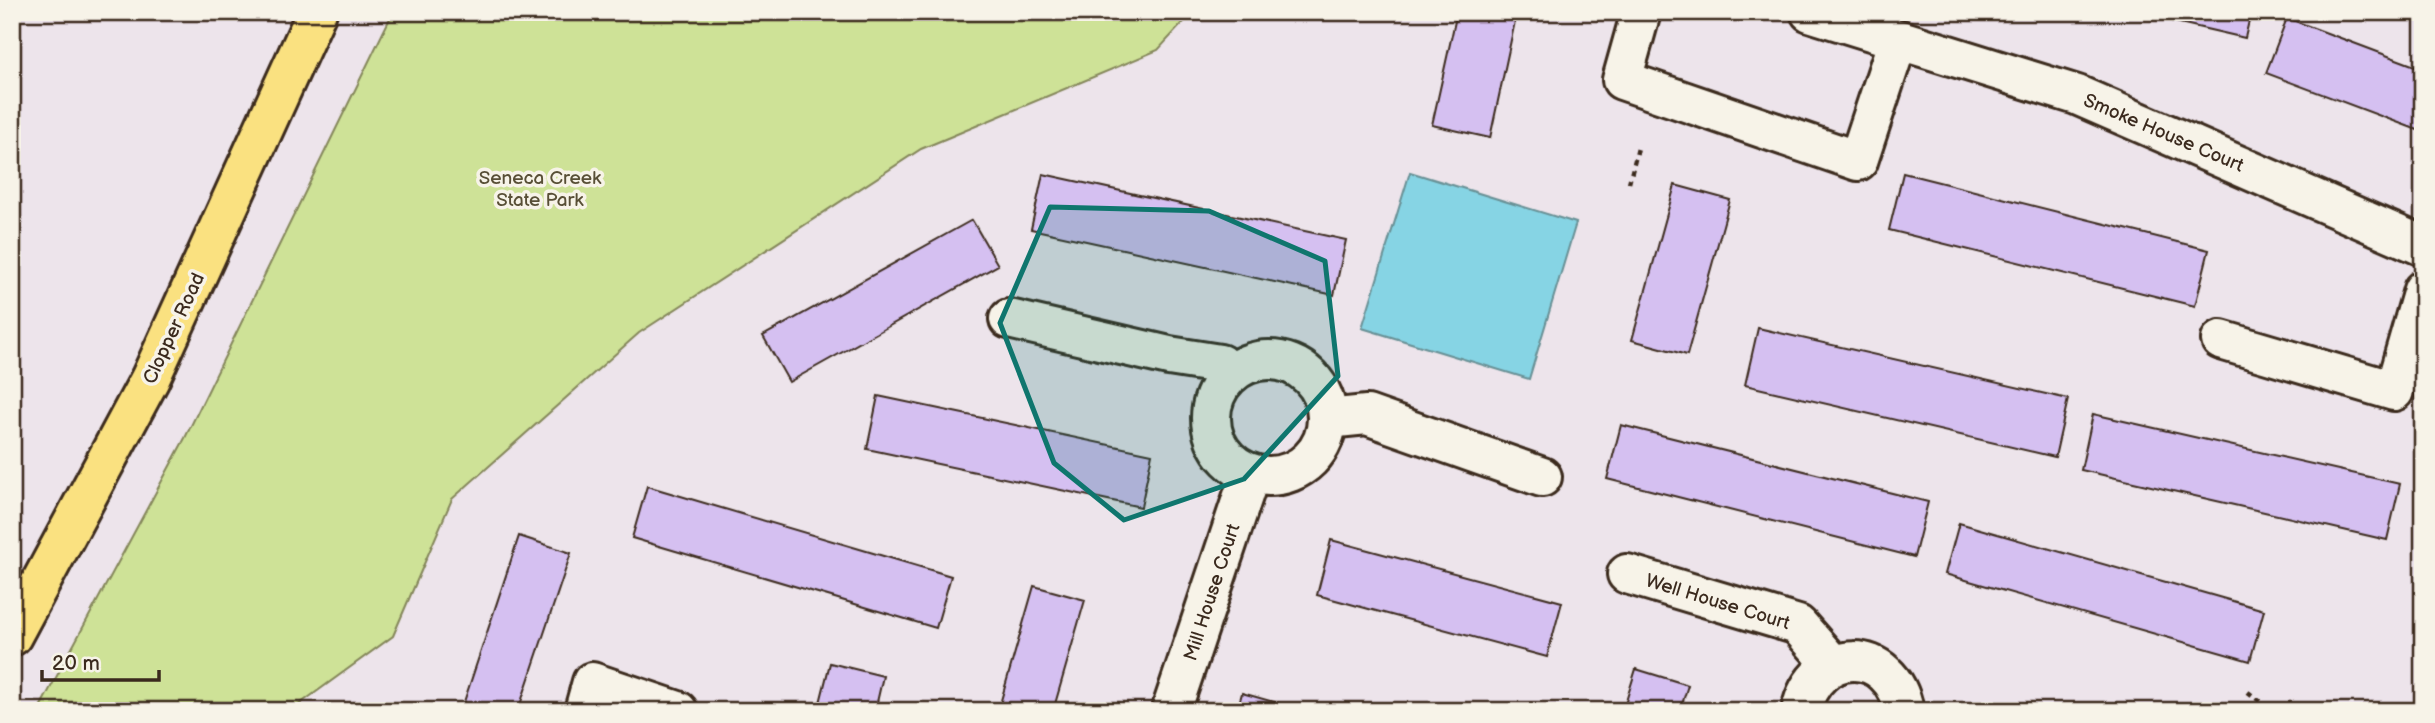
<svg xmlns="http://www.w3.org/2000/svg" width="2435" height="723" font-family="'Balsamiq Sans',sans-serif">
  <style>
    .green { fill: #cee297; stroke: #84865a; stroke-width: 2 }
    .water { fill: #86d4e4; stroke: #689095; stroke-width: 2 }
    .building { fill: #d5c0f1; stroke: #3b2a1e; stroke-width: 2 }
    .lines { fill: none; stroke-linecap: round; stroke-linejoin: round }
    .minor-casing { stroke: #3b2a1e; stroke-width: 44 }
    .major-casing { stroke: #3b2a1e; stroke-width: 44 }
    .path { stroke: #3b2a1e; stroke-width: 4.5; stroke-dasharray: 5 5; stroke-linecap: butt }
    .minor { stroke: #f7f3e8; stroke-width: 38 }
    .major { stroke: #fae180; stroke-width: 38 }
    .marked { fill: #0f766e; fill-opacity: 0.2; stroke: #0f766e; stroke-width: 5; stroke-linejoin: round }
    .labels { text-anchor: middle; stroke-width: 7; stroke-linejoin: round; paint-order: stroke }
    .street-label { font-size: 19px; fill: #3b2a1e; stroke: #f7f3e8 }
    .park-label { font-size: 19px; fill: #584f36; stroke: #f7f3e8 }
  </style>
  <rect width="100%" height="100%" fill="#ede4eb"/>
  <filter id="ink" filterUnits="userSpaceOnUse"><feTurbulence type="fractalNoise" baseFrequency=".0143" numOctaves="2"/><feDisplacementMap in="SourceGraphic" scale="14" xChannelSelector="R" yChannelSelector="G"/><feConvolveMatrix kernelMatrix="1 2 1 2 8 2 1 2 1" color-interpolation-filters="sRGB"/></filter>
  <g filter="url(#ink)">
    <path class="green" d="M 393,12 L 1193,12 L 1158,50 L 921,149 L 639,333 L 452,499 L 393,636 L 290,711 L 38,711 L 185,438 Z"/>
    <path class="water" d="M 1410,172 L 1576,223 L 1529,379 L 1362,328 Z"/>
    <g class="building">
      <path d="M 1457,12 L 1517,12 L 1490,138 L 1432,125 Z"/>
      <path d="M 2132,12 L 2251,12 L 2245,38 Z"/>
      <path d="M 2287,18 L 2423,69 L 2423,132 L 2266,73 Z"/>
      <path d="M 1903,173 L 2209,250 L 2195,306 L 1889,230 Z"/>
      <path d="M 1043,174 L 1346,240 L 1334,295 L 1031,229 Z"/>
      <path d="M 1675,185 L 1730,200 L 1687,355 L 1632,340 Z"/>
      <path d="M 972,220 L 998,265 L 789,382 L 763,336 Z"/>
      <path d="M 1758,328 L 2068,399 L 2055,457 L 1745,385 Z"/>
      <path d="M 878,396 L 1152,454 L 1141,507 L 867,449 Z"/>
      <path d="M 2093,414 L 2400,484 L 2387,540 L 2081,470 Z"/>
      <path d="M 1621,425 L 1928,502 L 1914,557 L 1607,479 Z"/>
      <path d="M 647,486 L 951,576 L 936,628 L 632,538 Z"/>
      <path d="M 1959,523 L 2264,610 L 2250,661 L 1945,574 Z"/>
      <path d="M 519,536 L 571,553 L 518,711 L 461,711 Z"/>
      <path d="M 1331,540 L 1562,602 L 1547,657 L 1317,595 Z"/>
      <path d="M 1034,586 L 1085,600 L 1053,711 L 998,711 Z"/>
      <path d="M 830,663 L 883,676 L 875,711 L 818,711 Z"/>
      <path d="M 1636,669 L 1688,685 L 1680,711 L 1623,711 Z"/>
      <path d="M 1242,693 L 1306,711 L 1237,711 Z"/>
    </g>
    <g class="lines">
      <g class="minor-casing">
        <g id="minor">
          <path d="M 1641,12 L 1622,80 L 1858,161 L 1898,40"/>
          <path d="M 1810,12 L 2077,95 L 2423,246"/>
          <path d="M 1009,319 L 1169,356 L 1220,364 L 1228,376"/>
          <path d="M 2221,340 L 2394,391 L 2423,290"/>
          <circle cx="1269" cy="418" r="58"/>
          <path d="M 1327,419 L 1367,415 L 1542,477"/>
          <path d="M 1627,574 L 1798,625 L 1833,665"/>
          <path d="M 584,711 L 592,682 L 678,711"/>
          <path d="M 1171,711 L 1245,490 L 1246,472"/>
          <path d="M 1801,711 C 1815,645 1892,644 1904,711"/>
        </g>
      </g>
      <g class="major-casing">
        <path id="major" d="M 12,636 L 150,379 L 317,12"/>
      </g>
      <g class="path">
        <path d="M 1629,183 L 1638,148"/>
        <path d="M 2248,692 L 2272,711"/>
      </g>
      <use href="#minor" class="minor"/>
      <use href="#major" class="major"/>
    </g>
  </g>
  <path class="marked" d="M 1050,207 L 1209,211 L 1325,261 L 1338,376 L 1244,479 L 1124,520 L 1054,463 L 1000,323 Z"/>
  <g class="labels">
    <g class="street-label">
      <text transform="translate(2164 132) rotate(23)" y="7">Smoke House Court</text>
      <text transform="translate(173 328) rotate(-65)" y="7">Clopper Road</text>
      <text transform="translate(1211 592) rotate(-72)" y="7">Mill House Court</text>
      <text transform="translate(1718 601) rotate(17)" y="7">Well House Court</text>
    </g>
    <g class="park-label">
      <text x="540" y="184">Seneca Creek<tspan x="540" dy="22">State Park</tspan></text>
    </g>
  </g>
  <rect width="2435" height="723" fill="none" stroke="#f7f3e8" stroke-width="42"/>
  <rect x="21" y="21" width="2393" height="681" fill="none" stroke="#3b2a1e" stroke-width="2.5" filter="url(#ink)"/>
  <path d="M42 670v10h117v-10" fill="none" stroke="#3b2a1e" stroke-width="3.5"/>
  <text x="52" y="670" font-size="21" fill="#3b2a1e" stroke="#f7f3e8" stroke-width="5" paint-order="stroke">20 m</text>
</svg>
